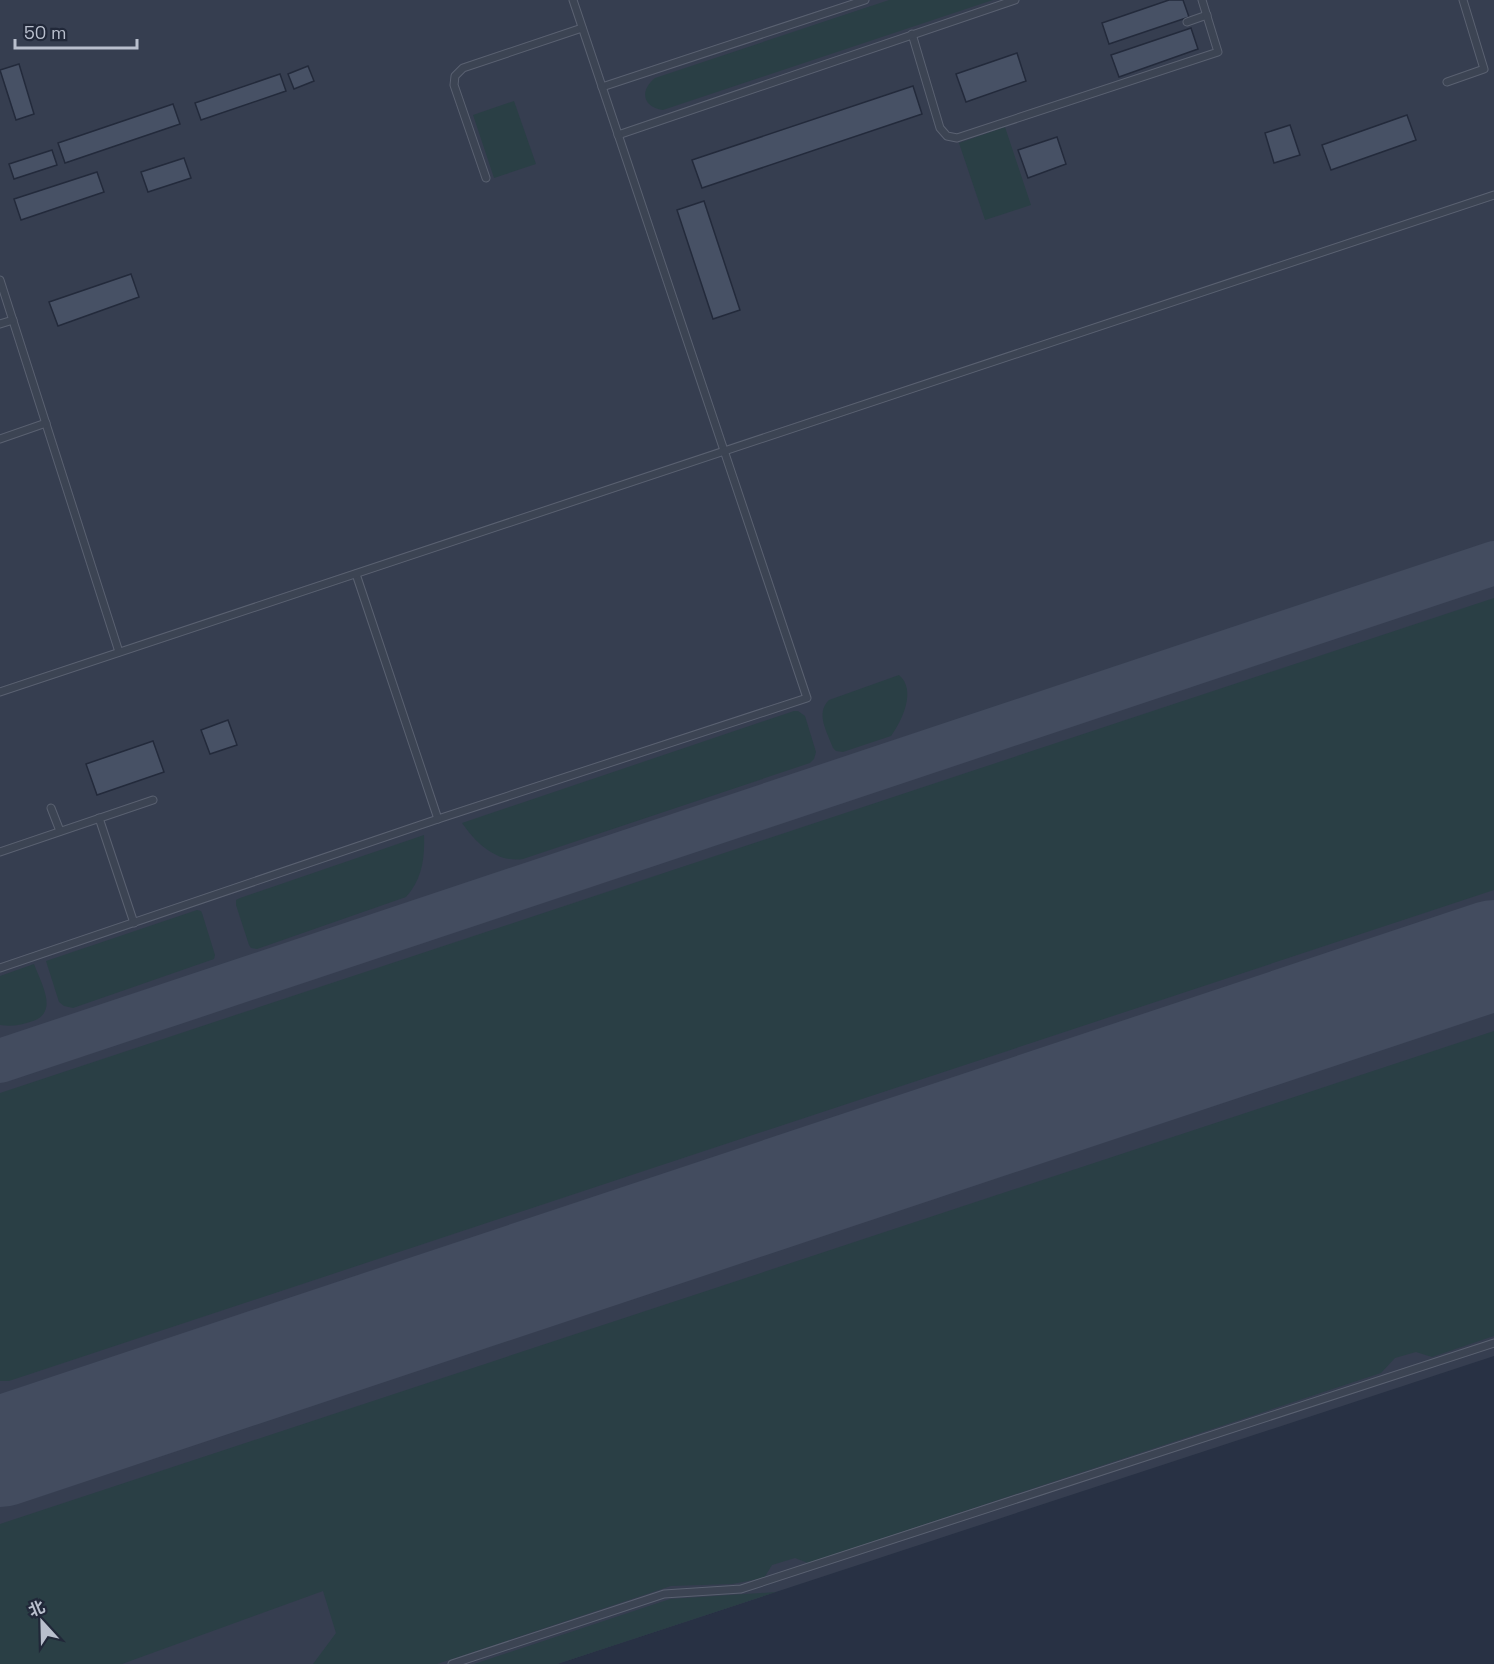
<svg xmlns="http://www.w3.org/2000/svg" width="1494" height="1664" font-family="'Space Grotesk','Noto Sans SC',sans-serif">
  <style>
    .airport { fill: #363e50 }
    .green { fill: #2a3f45 }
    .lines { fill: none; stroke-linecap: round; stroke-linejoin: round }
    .taxiway { stroke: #434c5f; stroke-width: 44 }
    .runway { stroke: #434c5f; stroke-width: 110 }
    .building { fill: #475165; stroke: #232a3b; stroke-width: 1.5 }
    .lane-casing { stroke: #5a6171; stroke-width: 9 }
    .lane { stroke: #3c4453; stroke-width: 7 }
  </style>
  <rect width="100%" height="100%" fill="#283144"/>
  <path class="airport" d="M 0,0 L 1494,0 L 1494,1356 L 557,1664 L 0,1664 Z"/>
  <g class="green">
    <path d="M 889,0 L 993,0 L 663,110 C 643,107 639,91 655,78 Z"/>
    <path d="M 514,101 L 536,164 L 494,178 L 473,115 Z"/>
    <path d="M 1005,127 L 1031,205 L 985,220 L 959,143 Z"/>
    <path d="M 1494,598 L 1494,890 L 9,1381 L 0,1381 L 0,1093 Z"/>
    <path d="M 899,675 C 917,690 902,721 891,736 L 843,752 L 836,751 L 833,748 C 827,732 815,713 829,700 Z"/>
    <path d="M 794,711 L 798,711 L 805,716 L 816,752 L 814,759 L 810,763 L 523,859 C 496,863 476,843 462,823 Z"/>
    <path d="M 424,835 C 425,858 422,880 406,897 L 257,949 L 251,948 L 249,945 L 236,905 L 236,900 L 240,898 Z"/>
    <path d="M 197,910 L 201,911 L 202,913 L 215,955 L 214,959 L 73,1008 L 64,1006 L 59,1002 L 46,961 Z"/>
    <path d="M 34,964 C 41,983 59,1012 33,1021 C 21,1025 12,1027 0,1025 L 0,976 Z"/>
    <path d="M 1494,1031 L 1494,1336 L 1432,1357 L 1416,1352 L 1395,1358 L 1381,1373 L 808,1563 L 795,1558 L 772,1565 L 764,1578 L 732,1584 L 671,1586 L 437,1664 L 313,1664 L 336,1633 L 323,1591 L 122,1664 L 0,1664 L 0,1524 Z"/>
    <path d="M 776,1592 L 557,1664 L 474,1664 L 670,1599 Z"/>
  </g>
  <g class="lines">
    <g class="taxiway">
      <path d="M 0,1061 L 1494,563"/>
      <path d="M 0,1444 L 19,1445"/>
    </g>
    <path class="runway" d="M 0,1452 L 1494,955"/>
  </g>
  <g class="building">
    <path d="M 1169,0 L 1183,0 L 1189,17 L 1109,44 L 1102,23 Z"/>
    <path d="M 1191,28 L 1198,49 L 1119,77 L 1111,55 Z"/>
    <path d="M 1017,53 L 1026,81 L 966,102 L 956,74 Z"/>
    <path d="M 19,64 L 34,114 L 16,120 L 0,70 Z"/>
    <path d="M 308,66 L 314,81 L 294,89 L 288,74 Z"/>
    <path d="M 280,74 L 286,91 L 201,120 L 195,103 Z"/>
    <path d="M 913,86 L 922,114 L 702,188 L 692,160 Z"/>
    <path d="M 173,104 L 180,124 L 65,163 L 58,143 Z"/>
    <path d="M 1407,115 L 1416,140 L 1331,170 L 1322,145 Z"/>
    <path d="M 1290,125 L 1300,155 L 1274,163 L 1265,133 Z"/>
    <path d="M 1057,137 L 1066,164 L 1028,178 L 1018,150 Z"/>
    <path d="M 52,150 L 57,165 L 14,179 L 9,164 Z"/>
    <path d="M 184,158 L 191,178 L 148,192 L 141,172 Z"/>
    <path d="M 97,172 L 104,192 L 21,220 L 14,199 Z"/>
    <path d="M 704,201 L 740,310 L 713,319 L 677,210 Z"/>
    <path d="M 131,274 L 139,297 L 58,326 L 49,302 Z"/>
    <path d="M 228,720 L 237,745 L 210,754 L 201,730 Z"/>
    <path d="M 153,741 L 164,772 L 97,795 L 86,764 Z"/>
  </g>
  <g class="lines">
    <g class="lane-casing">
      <g id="lane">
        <path d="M 1187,22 L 1207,15"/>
        <path d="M 912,34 L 940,128 L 947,136 L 957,138 L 1218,52 L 1202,0"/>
        <path d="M 1447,82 L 1484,69 L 1463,0"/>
        <path d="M 602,87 L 865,0"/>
        <path d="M 618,135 L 1015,0"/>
        <path d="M 486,178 L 454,85 L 455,76 L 463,68 L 582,28"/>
        <path d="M 0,280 L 119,652"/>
        <path d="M 0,324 L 13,320"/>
        <path d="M 0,439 L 46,423"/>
        <path d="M 356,574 L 438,819 L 807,698 L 573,0"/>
        <path d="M 0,692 L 1494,195"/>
        <path d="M 51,808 L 60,831"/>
        <path d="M 99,818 L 134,923"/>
        <path d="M 0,852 L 153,800"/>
        <path d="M 0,968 L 438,819"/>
        <path d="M 452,1664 L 664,1594 L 741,1589 L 1494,1343"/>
      </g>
    </g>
    <use href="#lane" class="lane"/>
  </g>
  <g transform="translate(42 1622) rotate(338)" stroke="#212839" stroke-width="4.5" paint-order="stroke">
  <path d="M0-4.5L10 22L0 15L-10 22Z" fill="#b9bfcd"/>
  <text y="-9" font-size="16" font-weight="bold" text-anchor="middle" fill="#b9bfcd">北</text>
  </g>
  <path d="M15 39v9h122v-9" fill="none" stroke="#b9bfcd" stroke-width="3"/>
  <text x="24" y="39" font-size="18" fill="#b9bfcd" stroke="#212839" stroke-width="4.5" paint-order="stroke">50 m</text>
</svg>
